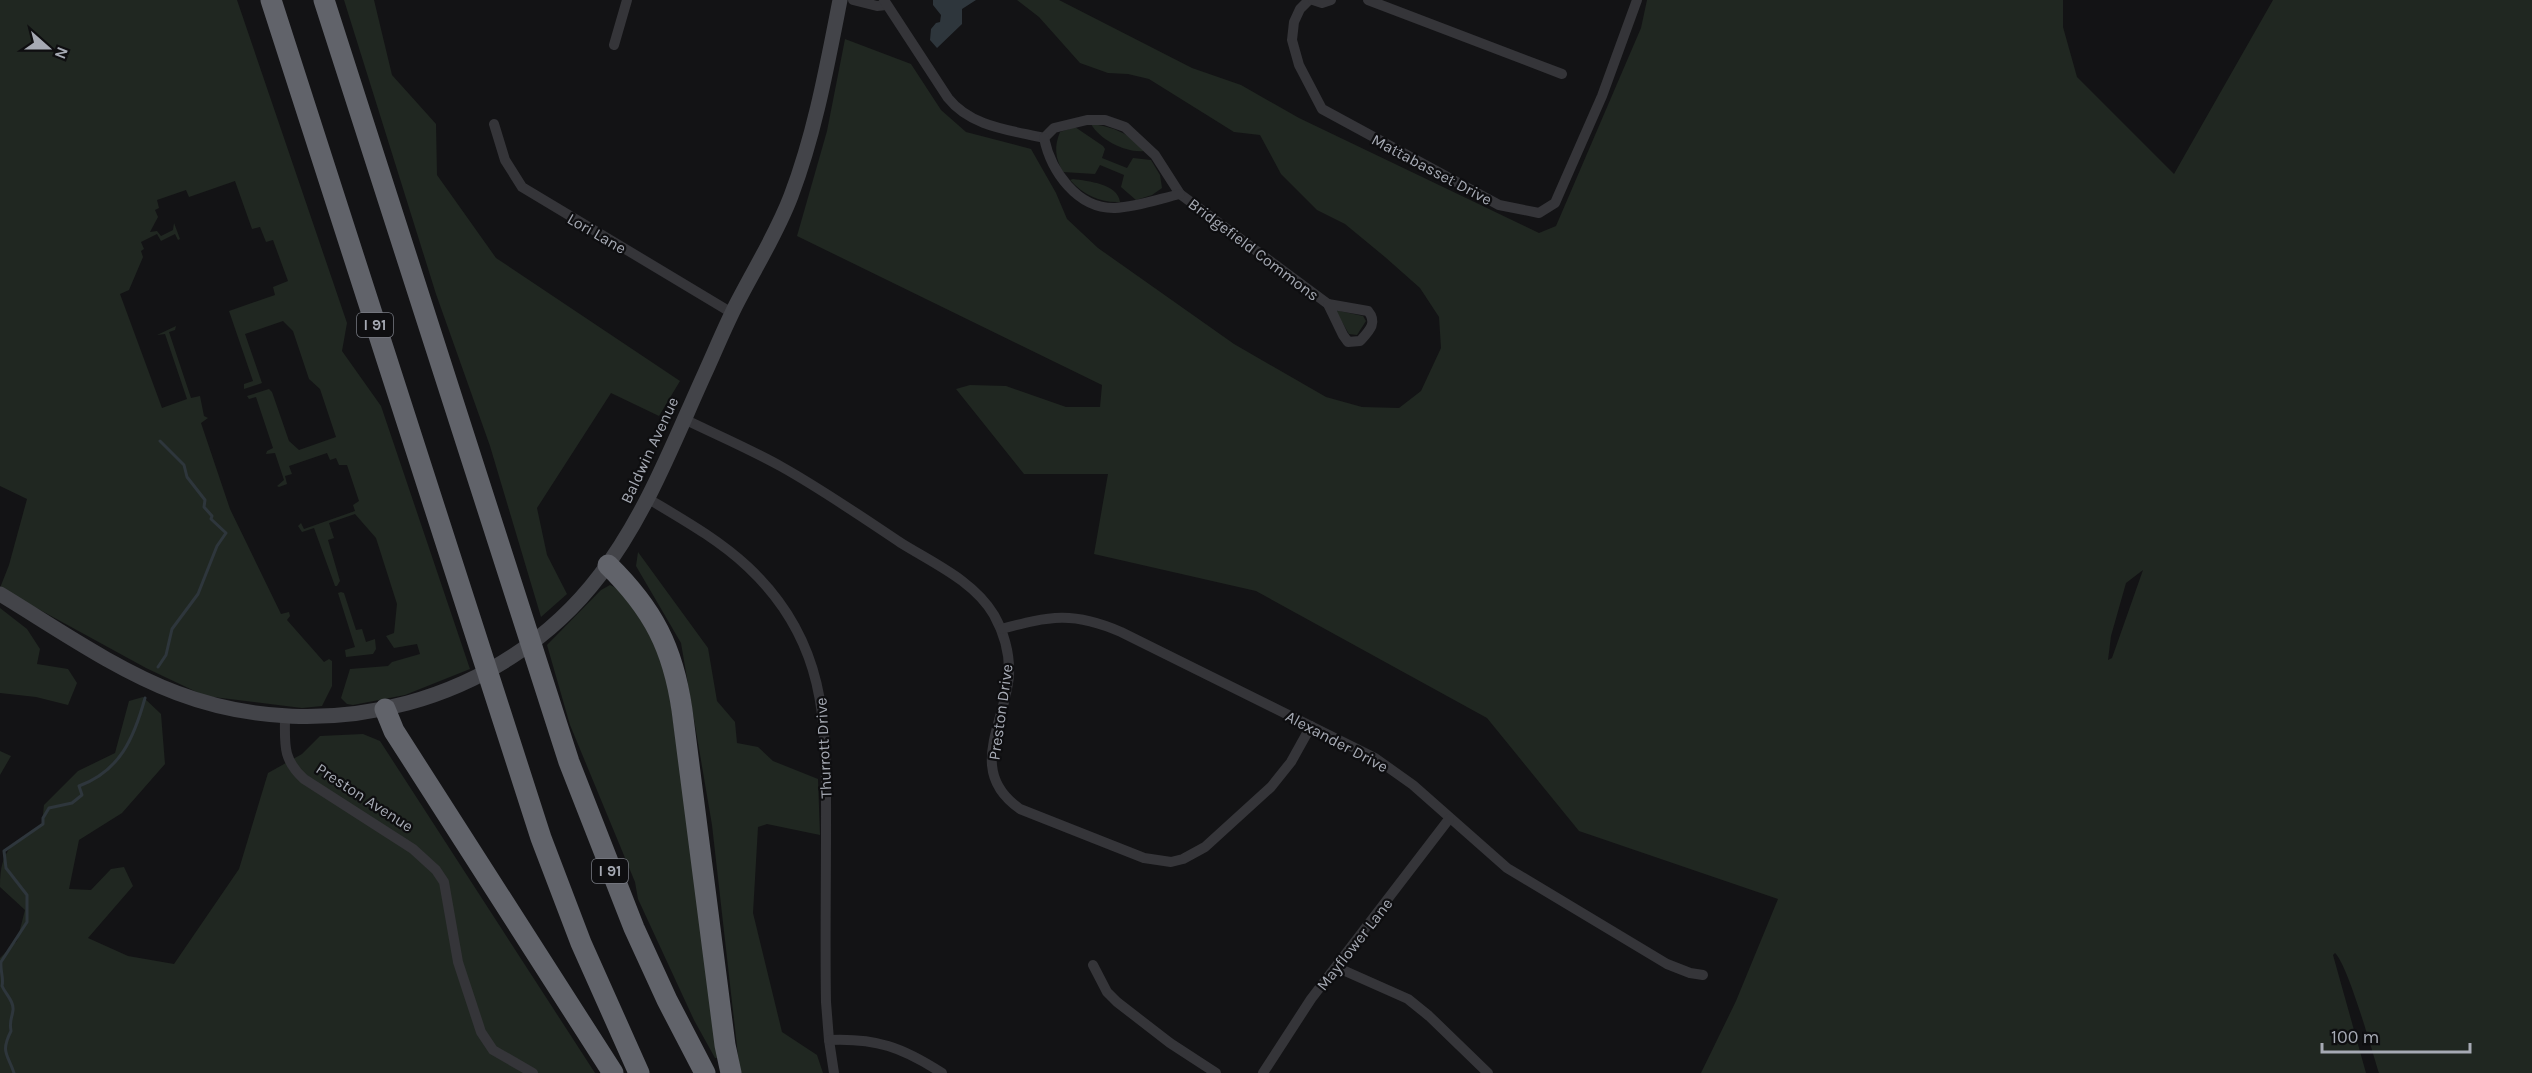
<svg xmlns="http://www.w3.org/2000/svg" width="2532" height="1073" font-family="Karla,sans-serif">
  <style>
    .green { fill: #202721; fill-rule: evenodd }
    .water { fill: #2e363c }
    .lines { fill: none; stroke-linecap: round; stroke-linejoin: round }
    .stream { stroke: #2e363c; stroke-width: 3 }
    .street { stroke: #353539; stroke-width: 10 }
    .secondary { stroke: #434449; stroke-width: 15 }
    .highway { stroke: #61636a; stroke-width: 21 }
    .labels { text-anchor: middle; stroke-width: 4.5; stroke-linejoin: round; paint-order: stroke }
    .shield { fill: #0e0e10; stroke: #787b83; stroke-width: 1.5 }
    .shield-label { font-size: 15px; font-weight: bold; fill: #a6aab4 }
    .street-label { font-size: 16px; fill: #a6aab4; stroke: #0e0e10 }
  </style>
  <rect width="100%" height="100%" fill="#131315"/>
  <g class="green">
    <path d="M 0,0 L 237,0 L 347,323 L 342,351 L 381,406 L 470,669 L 405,695 L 353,705 L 347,704 L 341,698 L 350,669 L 388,666 L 392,662 L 420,654 L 417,644 L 394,648 L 386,636 L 394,633 L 397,604 L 376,538 L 355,514 L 329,523 L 334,538 L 328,540 L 340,581 L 337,586 L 335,586 L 314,528 L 302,532 L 298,526 L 301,523 L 304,529 L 355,511 L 353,505 L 359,501 L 347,465 L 339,465 L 336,458 L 330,460 L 327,453 L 289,466 L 292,474 L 285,476 L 287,484 L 279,487 L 277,486 L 284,480 L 275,453 L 266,454 L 267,451 L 273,448 L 256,397 L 249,399 L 247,396 L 269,389 L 272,392 L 289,441 L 299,450 L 336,437 L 320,389 L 309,379 L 293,331 L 283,321 L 245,334 L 262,383 L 244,389 L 244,384 L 253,381 L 229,311 L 275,295 L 273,287 L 288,281 L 273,240 L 266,242 L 260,227 L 252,229 L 235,181 L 189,197 L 186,190 L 157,200 L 159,208 L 155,210 L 158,217 L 150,232 L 157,231 L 161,236 L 173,230 L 174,223 L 180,239 L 178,240 L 175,234 L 161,241 L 157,234 L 141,242 L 144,249 L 141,251 L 143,257 L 129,290 L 120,294 L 162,408 L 187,399 L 165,334 L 157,335 L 176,326 L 175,330 L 169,332 L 191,398 L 200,396 L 204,416 L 208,418 L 201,423 L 230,509 L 281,614 L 289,612 L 290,616 L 287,620 L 324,662 L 329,659 L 332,661 L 332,686 L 322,706 L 302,708 L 205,696 L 146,668 L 0,588 L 9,565 L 27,499 L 0,486 Z"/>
    <path d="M 344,0 L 374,0 L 392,75 L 436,124 L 437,175 L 496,258 L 680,381 L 659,416 L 611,393 L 537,508 L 547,555 L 567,594 L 541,617 L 490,446 L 436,294 Z"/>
    <path d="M 1017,0 L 1059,0 L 1192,68 L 1241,85 L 1299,118 L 1539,233 L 1556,226 L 1641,28 L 1647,0 L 2063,0 L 2063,27 L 2077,77 L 2174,174 L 2273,0 L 2532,0 L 2532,1073 L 2379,1073 C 2372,1051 2348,965 2335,953 L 2333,955 L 2366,1073 L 1701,1073 L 1736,1001 L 1778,899 L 1579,831 L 1487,718 L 1256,591 L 1094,554 L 1108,474 L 1024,474 L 956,389 L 970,385 L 1006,386 L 1066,407 L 1100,407 L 1102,385 L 797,236 L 827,131 L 845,39 L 911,64 L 941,110 L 966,132 L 1031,149 L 1056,193 L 1067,219 L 1098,248 L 1234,344 L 1326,397 L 1362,407 L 1399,408 L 1421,391 L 1441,348 L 1439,317 L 1420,288 L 1385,257 L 1345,224 L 1317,210 L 1281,174 L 1260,135 L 1234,132 L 1149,79 L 1128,74 L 1108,73 L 1080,63 L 1039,17 ZM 2143,570 L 2112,658 L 2108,660 L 2111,636 L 2126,583 Z"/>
    <path d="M 1091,124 C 1114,127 1129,133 1144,151 C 1126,153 1100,140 1091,124 Z"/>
    <path d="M 1075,127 L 1103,146 L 1105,149 L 1102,158 L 1127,168 L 1133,158 L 1151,160 L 1160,175 L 1162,188 L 1152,195 L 1136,200 L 1121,187 L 1124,175 L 1100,165 L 1095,174 L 1063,172 C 1055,158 1054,146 1060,132 Z"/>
    <path d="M 1073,179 C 1088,181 1118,184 1120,202 C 1100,203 1084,195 1070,180 Z"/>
    <path d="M 1335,310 L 1363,316 L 1366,321 L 1357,335 L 1349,334 Z"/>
    <path d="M 638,552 L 708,648 L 717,701 L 735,722 L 737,743 L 758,747 L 773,761 L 818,779 L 820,835 L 767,824 L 758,827 L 753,913 L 782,1032 L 817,1055 L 823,1073 L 740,1073 L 712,825 L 681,643 L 636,566 Z"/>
    <path d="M 610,585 C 634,593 654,641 665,663 L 721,1058 L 715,1058 L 694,1020 L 638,899 L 635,882 L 570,725 L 547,645 L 601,590 Z"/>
    <path d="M 341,592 L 344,593 L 356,630 L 362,629 L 366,642 L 375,639 L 376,649 L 373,654 L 346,657 L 345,650 L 355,647 L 338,593 Z"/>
    <path d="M 0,608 L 27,629 L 40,649 L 37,664 L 68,669 L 77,683 L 68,705 L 36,697 L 0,693 Z"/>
    <path d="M 143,697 L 161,714 L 165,764 L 122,813 L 79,840 L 69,889 L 91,890 L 111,869 L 124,867 L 133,886 L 88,938 L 128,956 L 174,964 L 239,869 L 268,773 L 302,754 L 320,736 L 363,734 L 380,741 L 595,1073 L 0,1073 L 0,958 L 17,941 L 25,910 L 0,887 C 0,848 13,843 42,824 L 44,805 L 78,771 L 115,753 L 129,701 Z"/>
    <path d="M 0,751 L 11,756 L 0,775 Z"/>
  </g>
  <path class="water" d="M 933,0 L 976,0 L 962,9 L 962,24 L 937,48 L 930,40 L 931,29 L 936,23 L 940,22 L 941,15 L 933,5 Z"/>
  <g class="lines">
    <g class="stream">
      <path d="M 158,667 L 166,655 L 172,629 L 198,594 L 217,546 L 226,533 L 211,519 L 212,516 L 204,507 L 205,500 L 187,477 L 184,465 L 160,441"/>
      <path d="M 14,1073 C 8,1054 0,1053 11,1031 C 9,1020 12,1019 13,1010 C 14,1001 6,995 2,986 C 4,978 0,971 1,962 L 27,922 L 27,895 L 6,868 L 4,851 L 43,824 L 43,818 L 49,808 L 72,803 L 82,795 L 79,786 C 120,771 134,738 145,698"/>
    </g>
    <g class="street">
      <path d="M 853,0 L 877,6 L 886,5"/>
      <path d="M 884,0 L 948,98 C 971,127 1010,130 1044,138"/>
      <path d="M 1309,0 L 1300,9 L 1294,22 L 1292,40 L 1299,65 L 1322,109 L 1499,205 L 1539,213 L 1555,203 L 1602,96 L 1637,0"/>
      <path d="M 1313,0 L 1322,3 L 1331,0"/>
      <path d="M 1368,0 L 1562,74"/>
      <path d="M 614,45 L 627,0"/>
      <path d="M 494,124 L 505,160 L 522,187 L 732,313"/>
      <path d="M 1044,138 L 1054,128 L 1087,120 L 1105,120 L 1125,127 L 1155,155 L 1180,194 L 1328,304"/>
      <path d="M 1044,138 C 1051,171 1077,209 1115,208 C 1137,207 1159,199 1180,194"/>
      <path d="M 1328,304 L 1368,311 C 1378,323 1369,331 1360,341 L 1348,342 L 1343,335 Z"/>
      <path d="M 684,419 C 717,435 750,449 782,467 C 823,490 862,517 901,543 C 933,563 974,581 994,615 C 1004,633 1010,655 1009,676 C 1004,726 967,772 1020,809 L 1144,858 L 1171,862 L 1183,859 L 1205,847 L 1271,787 L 1291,762 L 1311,726"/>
      <path d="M 647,498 C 682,519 718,539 748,567 C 831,645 826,730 826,833 C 826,890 825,946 826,1002 L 829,1040 L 834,1073"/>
      <path d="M 1001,629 C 1050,616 1073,611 1121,632 L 1375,758 L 1413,785 L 1507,868 L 1667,964 L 1690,973 L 1703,975"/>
      <path d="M 285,716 C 285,744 282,759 304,779 L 413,849 L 436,870 L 444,882 L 458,962 L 481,1032 L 493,1050 L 533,1073"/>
      <path d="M 1093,965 L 1107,992 L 1117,1002 L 1170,1043 L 1216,1073"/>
      <path d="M 1336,967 L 1408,999 L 1429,1016 L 1488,1073"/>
      <path d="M 829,1040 C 876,1038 902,1047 942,1073"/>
      <path d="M 1263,1073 L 1311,999 L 1449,819"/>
    </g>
    <path class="secondary" d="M 0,594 C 56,628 116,670 177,693 C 325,749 503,703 600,575 C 646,515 674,441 705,373 C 716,349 726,324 738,301 C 756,266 777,233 791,196 C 815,133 827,66 840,0"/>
    <g class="highway">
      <path d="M 271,0 L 541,838 L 581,943 L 639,1073"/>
      <path d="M 324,0 L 569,762 L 634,928 L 667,1000 L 705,1073"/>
      <path d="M 608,565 C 653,609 673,648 682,710 L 725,1045 L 731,1073"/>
      <path d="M 385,709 L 394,731 L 613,1073"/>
    </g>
  </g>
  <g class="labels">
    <g class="shield">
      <rect x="357" y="313" width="36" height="24" rx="4.5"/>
      <rect x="592" y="859" width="36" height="24" rx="4.5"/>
    </g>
    <g class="shield-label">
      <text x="375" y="330">I 91</text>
      <text x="610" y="876">I 91</text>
    </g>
    <g class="street-label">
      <text transform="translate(1432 169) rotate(28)" y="6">Mattabasset Drive</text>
      <text transform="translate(597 233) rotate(30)" y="6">Lori Lane</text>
      <text transform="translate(1254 249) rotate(37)" y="6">Bridgefield Commons</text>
      <text transform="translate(649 450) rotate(-65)" y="6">Baldwin Avenue</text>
      <text transform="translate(1000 712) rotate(-82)" y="6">Preston Drive</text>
      <text transform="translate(1337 741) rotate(28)" y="6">Alexander Drive</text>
      <text transform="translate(823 748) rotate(-93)" y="6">Thurrott Drive</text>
      <text transform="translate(365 797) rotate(33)" y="6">Preston Avenue</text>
      <text transform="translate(1354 944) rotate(-52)" y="6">Mayflower Lane</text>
    </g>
  </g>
  <g transform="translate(48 48) rotate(111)" stroke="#0e0e10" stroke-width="4.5" paint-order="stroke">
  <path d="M0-4.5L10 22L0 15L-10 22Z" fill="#a6aab4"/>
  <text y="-9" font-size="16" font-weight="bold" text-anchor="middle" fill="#a6aab4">N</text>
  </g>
  <path d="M2322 1043v9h148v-9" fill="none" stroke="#a6aab4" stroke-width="3"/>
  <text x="2331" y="1043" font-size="18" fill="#a6aab4" stroke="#0e0e10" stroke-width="4.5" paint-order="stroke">100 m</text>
</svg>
